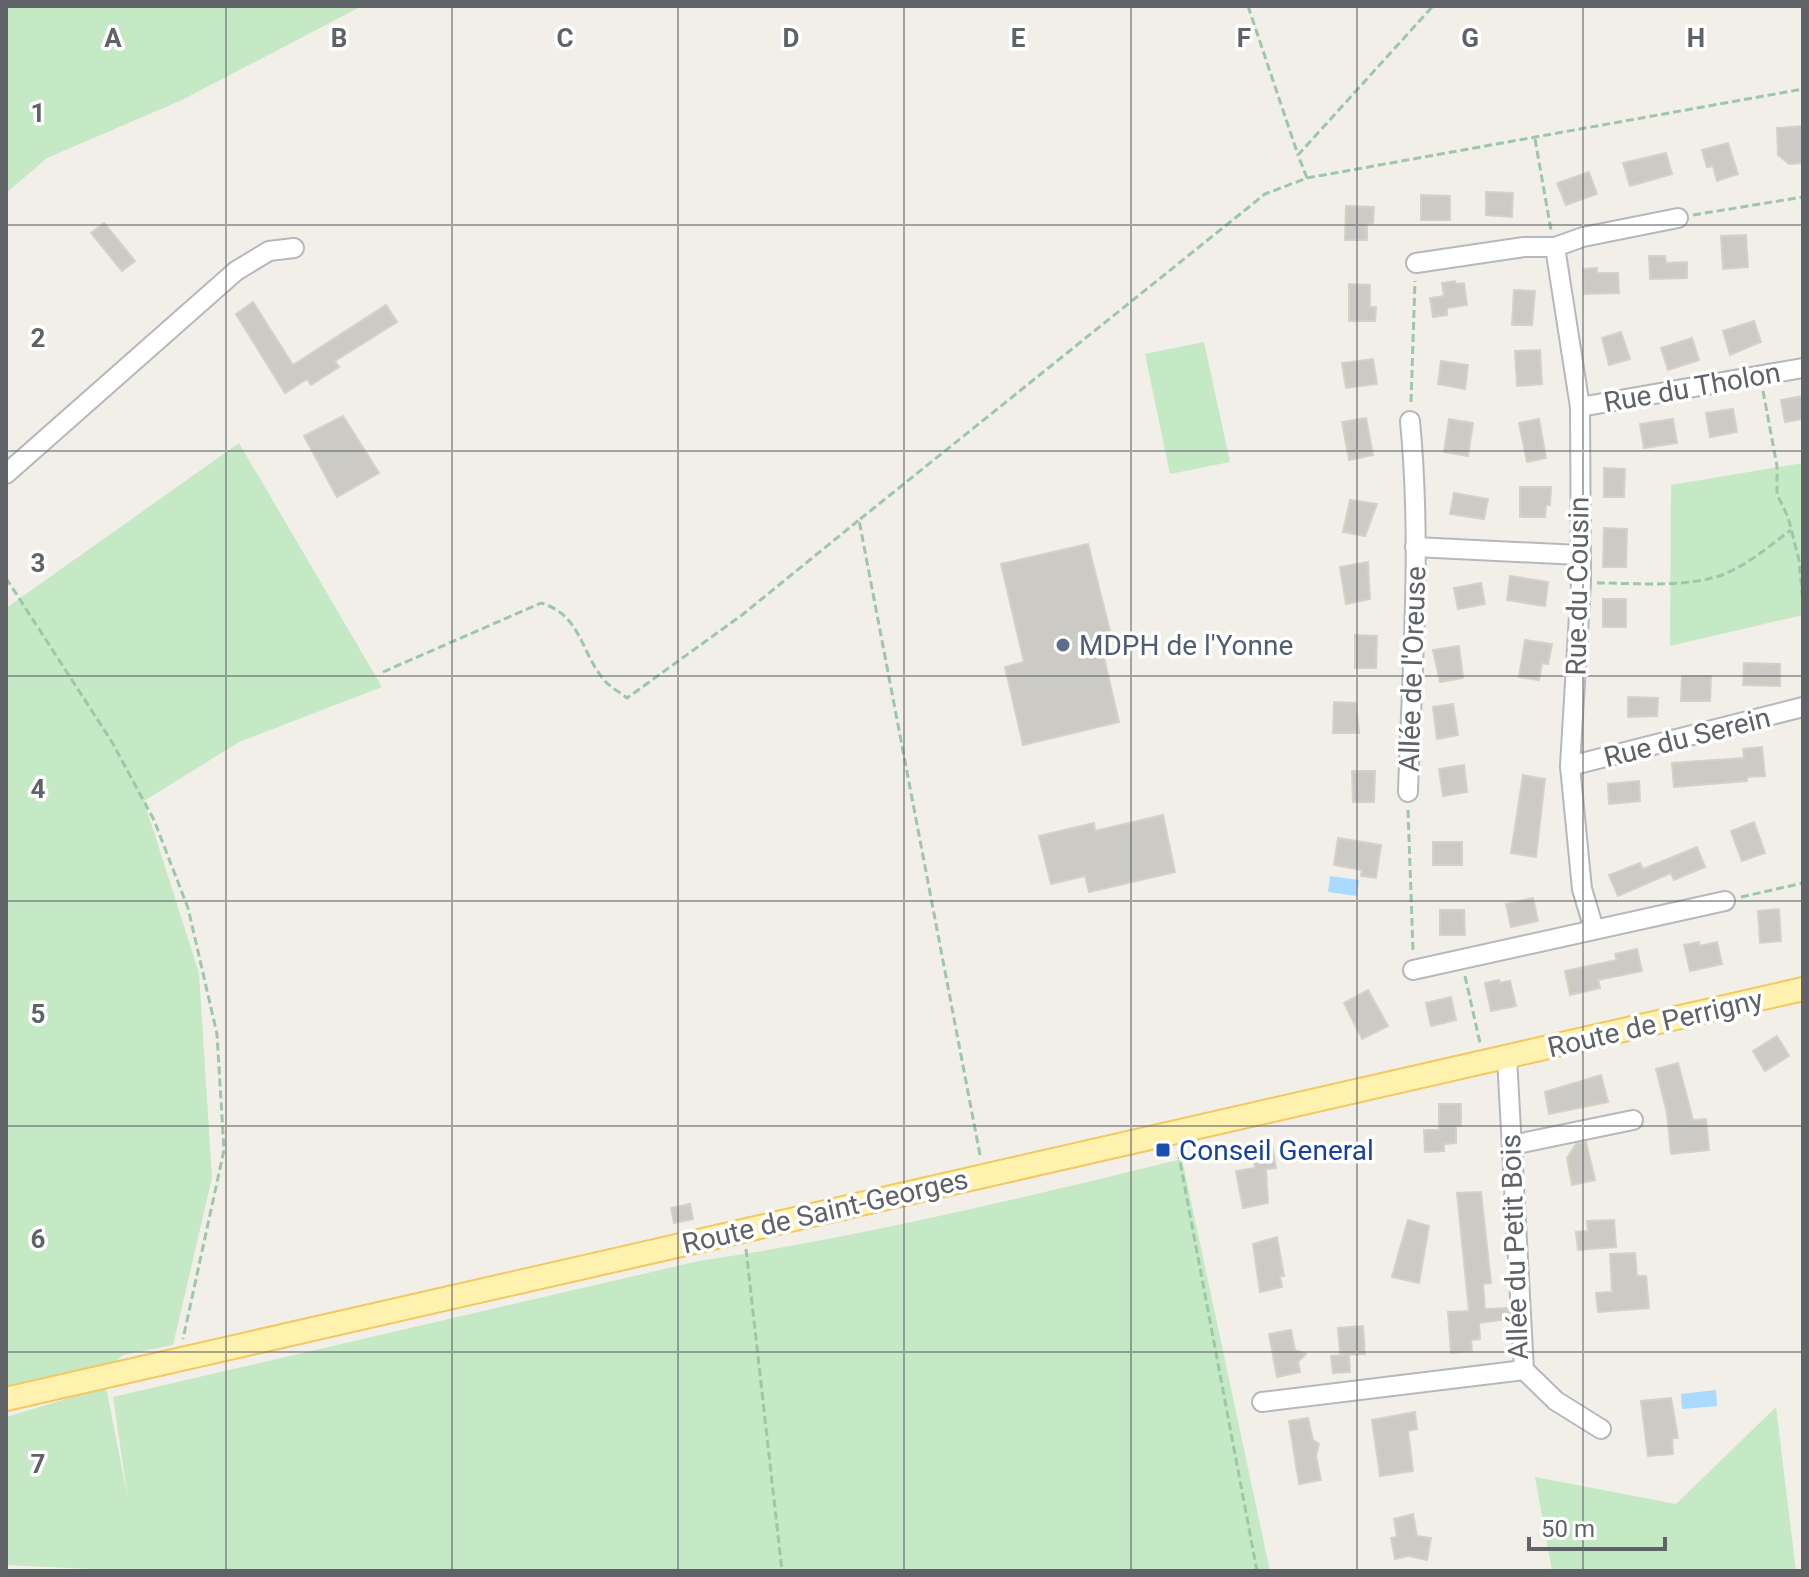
<svg xmlns="http://www.w3.org/2000/svg" width="1809" height="1577" font-family="Roboto,sans-serif">
  <style>
    .green { fill: #c5e8c5 }
    .water { fill: #aadaff }
    .building { fill: #cccac5; stroke: #d6d1c6; stroke-width: 2 }
    .lines { fill: none; stroke-linecap: round; stroke-linejoin: round }
    .minor-casing { stroke: #b5b8bc; stroke-width: 22 }
    .major-casing { stroke: #f2c960; stroke-width: 26 }
    .path { stroke: #9cc7a9; stroke-width: 3; stroke-dasharray: 8 4; stroke-linecap: butt }
    .minor { stroke: #fff; stroke-width: 18 }
    .major { stroke: #fff2af; stroke-width: 22 }
    .grid { fill: none; stroke: #5f6368; stroke-width: 2; stroke-opacity: 0.55 }
    .service-dot { fill: #5c6f8a; stroke: #fff; stroke-width: 3 }
    .transit-dot { fill: #1a4fb4; stroke: #fff; stroke-width: 3 }
    .labels { text-anchor: middle; stroke-width: 7; stroke-linejoin: round; paint-order: stroke }
    .street-label { font-size: 28px; fill: #5f6368; stroke: #fff }
    .service-label { font-size: 28px; fill: #4e5e75; stroke: #fff; text-anchor: start }
    .transit-label { font-size: 28px; fill: #164399; stroke: #fff; text-anchor: start }
    .grid-label { font-size: 26px; text-anchor: middle; font-weight: bold; fill: #5f6368; stroke: #fff; stroke-width: 7; stroke-linejoin: round; paint-order: stroke }
  </style>
  <rect width="100%" height="100%" fill="#f1efe8"/>
  <g class="green">
    <path d="M 6,6 L 362,6 L 182,100 L 47,158 L 6,193 Z"/>
    <path d="M 1204,342 L 1230,462 L 1170,474 L 1145,354 Z"/>
    <path d="M 239,443 L 382,687 L 239,742 L 144,801 L 199,973 L 212,1178 L 173,1345 L 123,1355 L 113,1364 L 6,1398 L 6,604 L 9,606 Z"/>
    <path d="M 1803,463 L 1803,615 L 1670,646 L 1671,485 Z"/>
    <path d="M 1182,1159 L 1270,1571 L 136,1571 L 6,1565 L 6,1417 L 106,1387 L 128,1499 L 113,1397 L 699,1261 C 862,1237 1022,1198 1182,1159 Z"/>
    <path d="M 1776,1407 L 1796,1571 L 1552,1571 L 1535,1477 L 1676,1504 Z"/>
  </g>
  <g class="water">
    <path d="M 1330,876 L 1359,880 L 1357,896 L 1328,892 Z"/>
    <path d="M 1716,1390 L 1717,1406 L 1682,1409 L 1681,1394 Z"/>
  </g>
  <g class="building">
    <path d="M 1803,126 L 1803,163 L 1789,164 L 1778,155 L 1777,128 Z"/>
    <path d="M 1728,143 L 1738,174 L 1717,181 L 1713,166 L 1707,167 L 1702,150 Z"/>
    <path d="M 1666,153 L 1672,174 L 1630,186 L 1623,163 Z"/>
    <path d="M 1589,172 L 1597,194 L 1566,205 L 1557,183 Z"/>
    <path d="M 1486,192 L 1513,193 L 1512,217 L 1486,215 Z"/>
    <path d="M 1421,195 L 1450,196 L 1450,220 L 1421,220 Z"/>
    <path d="M 1346,206 L 1374,207 L 1373,223 L 1367,224 L 1367,240 L 1345,240 Z"/>
    <path d="M 104,223 L 135,261 L 122,271 L 91,233 Z"/>
    <path d="M 1746,235 L 1748,267 L 1723,269 L 1721,236 Z"/>
    <path d="M 1649,256 L 1665,256 L 1666,263 L 1687,262 L 1687,278 L 1650,279 Z"/>
    <path d="M 1597,268 L 1597,273 L 1618,273 L 1619,293 L 1584,294 L 1583,269 Z"/>
    <path d="M 1455,281 L 1456,284 L 1464,283 L 1467,305 L 1447,308 L 1447,315 L 1433,317 L 1430,298 L 1444,296 L 1442,283 Z"/>
    <path d="M 1349,284 L 1370,285 L 1370,307 L 1376,307 L 1375,321 L 1349,321 Z"/>
    <path d="M 1514,290 L 1535,291 L 1532,325 L 1512,325 Z"/>
    <path d="M 253,302 L 293,365 L 386,305 L 397,322 L 335,361 L 339,367 L 311,385 L 307,379 L 285,393 L 236,314 Z"/>
    <path d="M 1754,321 L 1761,342 L 1730,355 L 1723,331 Z"/>
    <path d="M 1621,332 L 1630,359 L 1609,365 L 1602,338 Z"/>
    <path d="M 1692,338 L 1699,360 L 1668,370 L 1661,348 Z"/>
    <path d="M 1540,350 L 1542,384 L 1517,386 L 1515,351 Z"/>
    <path d="M 1373,359 L 1377,384 L 1346,388 L 1342,363 Z"/>
    <path d="M 1441,361 L 1468,365 L 1465,389 L 1438,384 Z"/>
    <path d="M 1803,396 L 1803,419 L 1785,422 L 1781,400 Z"/>
    <path d="M 1733,409 L 1737,432 L 1710,437 L 1706,413 Z"/>
    <path d="M 343,416 L 379,473 L 337,497 L 304,436 Z"/>
    <path d="M 1366,418 L 1373,455 L 1349,460 L 1342,422 Z"/>
    <path d="M 1449,419 L 1473,423 L 1468,456 L 1444,452 Z"/>
    <path d="M 1539,419 L 1546,458 L 1527,462 L 1519,423 Z"/>
    <path d="M 1673,419 L 1677,443 L 1644,448 L 1640,424 Z"/>
    <path d="M 1604,468 L 1625,469 L 1624,497 L 1604,497 Z"/>
    <path d="M 1520,487 L 1551,487 L 1550,505 L 1546,505 L 1545,517 L 1520,517 Z"/>
    <path d="M 1454,493 L 1488,499 L 1484,519 L 1450,514 Z"/>
    <path d="M 1350,500 L 1377,504 L 1365,536 L 1343,532 Z"/>
    <path d="M 1604,528 L 1627,529 L 1626,567 L 1603,567 Z"/>
    <path d="M 1088,544 L 1112,639 L 1110,644 L 1101,645 L 1119,722 L 1023,745 L 1005,667 L 1024,662 L 1001,564 Z"/>
    <path d="M 1368,562 L 1370,599 L 1346,604 L 1340,567 Z"/>
    <path d="M 1510,576 L 1548,582 L 1545,606 L 1507,600 Z"/>
    <path d="M 1481,583 L 1485,604 L 1458,609 L 1454,588 Z"/>
    <rect x="1603" y="599" width="23" height="28"/>
    <path d="M 1355,635 L 1377,636 L 1376,668 L 1355,668 Z"/>
    <path d="M 1525,640 L 1552,644 L 1548,664 L 1542,663 L 1539,680 L 1519,677 Z"/>
    <path d="M 1459,646 L 1463,678 L 1440,682 L 1433,650 Z"/>
    <path d="M 1744,663 L 1780,664 L 1780,686 L 1743,685 Z"/>
    <path d="M 1682,676 L 1711,676 L 1710,701 L 1681,701 Z"/>
    <path d="M 1628,697 L 1658,698 L 1657,716 L 1628,717 Z"/>
    <path d="M 1334,702 L 1356,703 L 1359,733 L 1333,733 Z"/>
    <path d="M 1453,704 L 1458,735 L 1437,739 L 1433,707 Z"/>
    <path d="M 1762,747 L 1765,776 L 1747,777 L 1747,781 L 1674,787 L 1672,763 L 1744,758 L 1743,749 Z"/>
    <path d="M 1464,765 L 1467,792 L 1443,796 L 1439,769 Z"/>
    <path d="M 1352,771 L 1375,771 L 1374,802 L 1353,802 Z"/>
    <path d="M 1523,775 L 1545,779 L 1536,857 L 1511,853 Z"/>
    <path d="M 1639,781 L 1640,801 L 1609,804 L 1608,784 Z"/>
    <path d="M 1163,815 L 1175,872 L 1089,892 L 1085,876 L 1051,884 L 1039,836 L 1094,823 L 1095,831 Z"/>
    <path d="M 1754,822 L 1765,853 L 1742,861 L 1731,831 Z"/>
    <path d="M 1338,838 L 1381,845 L 1376,878 L 1361,876 L 1362,870 L 1334,865 Z"/>
    <rect x="1433" y="842" width="29" height="23"/>
    <path d="M 1697,847 L 1705,867 L 1674,880 L 1671,873 L 1618,896 L 1609,875 L 1640,863 L 1643,869 Z"/>
    <path d="M 1533,898 L 1538,921 L 1511,927 L 1506,904 Z"/>
    <path d="M 1779,909 L 1781,941 L 1760,943 L 1758,911 Z"/>
    <path d="M 1440,910 L 1464,910 L 1465,935 L 1440,935 Z"/>
    <path d="M 1699,942 L 1700,946 L 1717,942 L 1722,964 L 1690,971 L 1684,945 Z"/>
    <path d="M 1637,949 L 1642,971 L 1598,980 L 1600,988 L 1570,995 L 1565,971 L 1617,960 L 1615,954 Z"/>
    <path d="M 1499,980 L 1500,983 L 1510,981 L 1516,1006 L 1491,1011 L 1485,983 Z"/>
    <path d="M 1368,990 L 1388,1026 L 1362,1039 L 1344,1003 Z"/>
    <path d="M 1451,997 L 1456,1020 L 1431,1026 L 1426,1003 Z"/>
    <path d="M 1777,1036 L 1789,1056 L 1765,1071 L 1753,1051 Z"/>
    <path d="M 1678,1063 L 1693,1120 L 1706,1119 L 1709,1150 L 1671,1154 L 1667,1113 L 1656,1069 Z"/>
    <path d="M 1601,1075 L 1608,1102 L 1549,1114 L 1545,1092 Z"/>
    <path d="M 1439,1104 L 1461,1104 L 1461,1126 L 1456,1126 L 1456,1143 L 1444,1144 L 1444,1151 L 1425,1152 L 1424,1130 L 1439,1130 Z"/>
    <path d="M 1586,1142 L 1595,1180 L 1572,1185 L 1567,1158 L 1576,1144 Z"/>
    <path d="M 1272,1145 L 1276,1168 L 1266,1169 L 1268,1203 L 1243,1208 L 1236,1171 L 1255,1168 L 1252,1148 Z"/>
    <path d="M 1481,1192 L 1491,1283 L 1483,1284 L 1485,1309 L 1508,1308 L 1509,1319 L 1479,1323 L 1480,1339 L 1471,1340 L 1472,1351 L 1451,1353 L 1448,1312 L 1469,1311 L 1457,1193 Z"/>
    <path d="M 690,1204 L 693,1219 L 674,1223 L 671,1208 Z"/>
    <path d="M 1408,1220 L 1429,1226 L 1419,1283 L 1392,1277 Z"/>
    <path d="M 1614,1220 L 1616,1247 L 1578,1250 L 1576,1232 L 1588,1231 L 1587,1221 Z"/>
    <path d="M 1277,1237 L 1284,1276 L 1280,1276 L 1282,1287 L 1260,1292 L 1253,1244 Z"/>
    <path d="M 1635,1253 L 1637,1276 L 1646,1276 L 1649,1308 L 1598,1312 L 1596,1293 L 1612,1292 L 1610,1254 Z"/>
    <path d="M 1363,1326 L 1365,1354 L 1340,1355 L 1338,1328 Z"/>
    <path d="M 1291,1330 L 1295,1350 L 1306,1354 L 1298,1362 L 1300,1372 L 1277,1377 L 1269,1334 Z"/>
    <path d="M 1349,1355 L 1350,1372 L 1333,1373 L 1331,1356 Z"/>
    <path d="M 1671,1398 L 1678,1438 L 1672,1438 L 1673,1454 L 1648,1456 L 1641,1401 Z"/>
    <path d="M 1415,1412 L 1417,1429 L 1408,1431 L 1413,1471 L 1380,1476 L 1372,1420 Z"/>
    <path d="M 1308,1418 L 1313,1440 L 1319,1444 L 1316,1456 L 1321,1480 L 1299,1484 L 1289,1421 Z"/>
    <path d="M 1413,1514 L 1417,1536 L 1431,1538 L 1427,1560 L 1409,1556 L 1395,1559 L 1391,1538 L 1397,1537 L 1394,1519 Z"/>
  </g>
  <g class="lines">
    <g class="minor-casing">
      <g id="minor">
        <path d="M 1555,247 L 1580,407 L 1581,582 L 1570,766 L 1582,889 L 1594,929"/>
        <path d="M 1416,263 L 1524,247 L 1555,247 L 1583,237 L 1678,218"/>
        <path d="M 1580,407 L 1803,368"/>
        <path d="M 6,474 L 236,271 L 269,251 L 294,248"/>
        <path d="M 1415,547 L 1579,555"/>
        <path d="M 1570,766 L 1803,707"/>
        <path d="M 1408,792 C 1412,669 1422,544 1410,421"/>
        <path d="M 1413,970 L 1725,901"/>
        <path d="M 1507,1057 L 1524,1370"/>
        <path d="M 1512,1145 L 1633,1120"/>
        <path d="M 1524,1370 L 1556,1401 L 1601,1429"/>
        <path d="M 1262,1402 L 1524,1370"/>
      </g>
    </g>
    <g class="major-casing">
      <path id="major" d="M 6,1399 L 1803,989"/>
    </g>
    <g class="path">
      <path d="M 1248,6 L 1298,155"/>
      <path d="M 1535,139 L 1551,230"/>
      <path d="M 1307,178 L 1298,155 L 1433,6"/>
      <path d="M 1693,215 L 1803,197"/>
      <path d="M 1763,391 L 1777,466 L 1777,494 L 1788,517 L 1799,560 L 1803,602"/>
      <path d="M 1411,402 L 1415,281"/>
      <path d="M 6,578 L 112,742 L 154,820 L 188,908 L 217,1034 L 224,1150 L 183,1339"/>
      <path d="M 1597,583 C 1637,583 1684,588 1722,575 C 1748,565 1769,546 1791,530"/>
      <path d="M 383,672 L 541,603 C 583,615 581,657 607,683 C 613,689 621,693 627,698 L 742,615 L 859,520"/>
      <path d="M 1408,810 L 1413,950"/>
      <path d="M 1741,897 L 1803,883"/>
      <path d="M 1465,976 L 1480,1043"/>
      <path d="M 1178,1151 L 1257,1571"/>
      <path d="M 980,1155 L 859,520 L 1265,194 L 1307,178 L 1803,89"/>
      <path d="M 746,1249 L 782,1571"/>
    </g>
    <use href="#minor" class="minor"/>
    <use href="#major" class="major"/>
  </g>
  <path class="grid" d="M 226,6 L 226,1571M 452,6 L 452,1571M 678,6 L 678,1571M 904,6 L 904,1571M 1131,6 L 1131,1571M 1357,6 L 1357,1571M 1583,6 L 1583,1571M 6,225 L 1803,225M 6,451 L 1803,451M 6,676 L 1803,676M 6,901 L 1803,901M 6,1126 L 1803,1126M 6,1352 L 1803,1352"/>
  <circle class="service-dot" cx="1063" cy="645" r="8"/>
  <rect class="transit-dot" x="1155" y="1142" width="16" height="16" rx="4"/>
  <g class="labels">
    <g class="street-label">
      <text transform="translate(1692 387) rotate(-10)" y="10">Rue du Tholon</text>
      <text transform="translate(1577 586) rotate(-89)" y="10">Rue du Cousin</text>
      <text transform="translate(1412 669) rotate(-88)" y="10">Allée de l'Oreuse</text>
      <text transform="translate(1687 737) rotate(-14)" y="10">Rue du Serein</text>
      <text transform="translate(1655 1023) rotate(-13)" y="10">Route de Perrigny</text>
      <text transform="translate(825 1211) rotate(-13)" y="10">Route de Saint-Georges</text>
      <text transform="translate(1514 1247) rotate(-92)" y="10">Allée du Petit Bois</text>
    </g>
    <g class="service-label">
      <text x="1079" y="655">MDPH de l'Yonne</text>
    </g>
    <g class="transit-label">
      <text x="1179" y="1160">Conseil General</text>
    </g>
  </g>
  <g class="grid-label">
    <text x="113" y="47">A</text>
    <text x="339" y="47">B</text>
    <text x="565" y="47">C</text>
    <text x="791" y="47">D</text>
    <text x="1018" y="47">E</text>
    <text x="1244" y="47">F</text>
    <text x="1470" y="47">G</text>
    <text x="1696" y="47">H</text>
    <text x="38" y="122">1</text>
    <text x="38" y="347">2</text>
    <text x="38" y="572">3</text>
    <text x="38" y="798">4</text>
    <text x="38" y="1023">5</text>
    <text x="38" y="1248">6</text>
    <text x="38" y="1473">7</text>
  </g>
  <rect width="1809" height="1577" fill="none" stroke="#5f6368" stroke-width="16"/>
  <path d="M1529 1537v12h136v-12" fill="none" stroke="#5f6368" stroke-width="4"/>
  <text x="1541" y="1537" font-size="24" fill="#5f6368" stroke="#ffffff" stroke-width="6" paint-order="stroke">50 m</text>
</svg>
